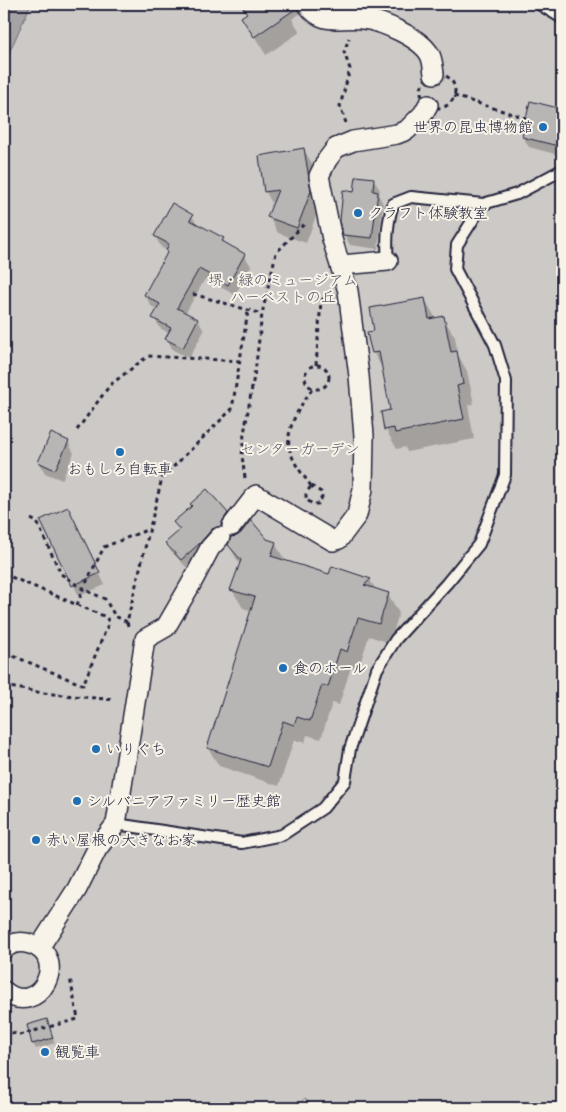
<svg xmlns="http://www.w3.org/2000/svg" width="566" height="1112" font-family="Pangolin,'Klee One',sans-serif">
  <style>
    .green { fill: #cdc9c6; stroke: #787680 }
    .water { fill: #a6a3a6; stroke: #716f7b }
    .shadow { fill: #0003 }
    .building { fill: #b8b6b5; stroke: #22223b }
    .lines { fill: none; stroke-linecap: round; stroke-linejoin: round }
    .lane-casing { stroke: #22223b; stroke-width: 14 }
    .street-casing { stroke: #22223b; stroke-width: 22 }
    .path { stroke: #22223b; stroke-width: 3; stroke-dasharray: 4 4; stroke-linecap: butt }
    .lane { stroke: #f7f3e8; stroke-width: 10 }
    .street { stroke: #f7f3e8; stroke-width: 19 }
    .poi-dot { fill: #1f6fb2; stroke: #f7f3e8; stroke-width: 2 }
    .labels { text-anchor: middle; stroke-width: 4; stroke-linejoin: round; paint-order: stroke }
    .poi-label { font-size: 15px; fill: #22223b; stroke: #f7f3e8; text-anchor: start }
    .park-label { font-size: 15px; fill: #555465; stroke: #f7f3e8 }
  </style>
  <rect width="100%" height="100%" fill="#eae6de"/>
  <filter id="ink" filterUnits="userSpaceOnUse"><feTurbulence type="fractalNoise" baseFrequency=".02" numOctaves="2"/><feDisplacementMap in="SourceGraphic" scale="10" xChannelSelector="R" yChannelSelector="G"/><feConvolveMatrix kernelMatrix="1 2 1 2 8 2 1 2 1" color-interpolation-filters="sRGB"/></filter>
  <g filter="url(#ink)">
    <path class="green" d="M 4,4 L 562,4 L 562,1108 L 317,1108 L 304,1099 L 296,1108 L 4,1108 Z"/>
    <path class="water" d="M 4,4 L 31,4 L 4,64 Z"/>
    <g class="shadow">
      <path d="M 240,4 L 315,4 L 292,19 L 300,32 L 266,55 L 243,18 L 247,14 Z"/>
      <path d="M 531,102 L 562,110 L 562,156 L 529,147 L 523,137 Z"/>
      <path d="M 304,150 L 313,165 L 319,208 L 306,243 L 278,233 L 269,217 L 273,205 L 266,192 Z"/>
      <path d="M 373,179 L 380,190 L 379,196 L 383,204 L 378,249 L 350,245 L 344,234 L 355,193 Z"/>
      <path d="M 192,216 L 198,225 L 223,239 L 226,245 L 244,255 L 251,266 L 235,295 L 205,279 L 185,314 L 198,320 L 204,331 L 189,358 L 173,350 L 167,339 L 170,334 L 160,328 L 154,318 L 158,310 L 151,306 L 145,295 L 168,252 L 161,247 L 155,236 Z"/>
      <path d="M 425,299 L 436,319 L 443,318 L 455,337 L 458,355 L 467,371 L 474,404 L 468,405 L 474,439 L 407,452 L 405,447 L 397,449 L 386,430 L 392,411 L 384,371 L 373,352 L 376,332 Z"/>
      <path d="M 68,442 L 74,453 L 62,480 L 45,473 L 39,462 Z"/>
      <path d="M 193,506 L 227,513 L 232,521 L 204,551 L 186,567 L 171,551 L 167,544 L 180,531 L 175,523 Z"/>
      <path d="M 68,508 L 105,585 L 79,596 L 42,521 Z"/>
      <path d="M 267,540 L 275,543 L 286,562 L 330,576 L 333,567 L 370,580 L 376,590 L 388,594 L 399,613 L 390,643 L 369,636 L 358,670 L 351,667 L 339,705 L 332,703 L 321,739 L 307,735 L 305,743 L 294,740 L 279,786 L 219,766 L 208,748 L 252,611 L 243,608 L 232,590 L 240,565 L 229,545 Z"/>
      <path d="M 47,1021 L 55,1043 L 36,1049 L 33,1044 Z"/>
    </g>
    <g class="building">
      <path d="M 240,4 L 296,4 L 297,8 L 254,37 L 241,17 L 247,13 Z"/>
      <path d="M 530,101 L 562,109 L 562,147 L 522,137 Z"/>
      <path d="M 304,148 L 311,191 L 297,228 L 267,217 L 278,190 L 264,192 L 259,156 Z"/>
      <path d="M 356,176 L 374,178 L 373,191 L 378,192 L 372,238 L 343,235 L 340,220 L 343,190 L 354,192 Z"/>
      <path d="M 172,203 L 193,215 L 190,220 L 224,238 L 222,241 L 245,254 L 228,285 L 199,269 L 177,308 L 198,319 L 183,348 L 165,339 L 171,328 L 152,318 L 160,304 L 144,295 L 168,251 L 166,250 L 169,244 L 154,236 Z"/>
      <path d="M 425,298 L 429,319 L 444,316 L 451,352 L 457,351 L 463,384 L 457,386 L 464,419 L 395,433 L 394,428 L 384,430 L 381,412 L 390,410 L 379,352 L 372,353 L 369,342 L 367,332 L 374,331 L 370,308 Z"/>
      <path d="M 51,433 L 69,441 L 55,470 L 38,462 Z"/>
      <path d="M 207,489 L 228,513 L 223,520 L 221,526 L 212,529 L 200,543 L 181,560 L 165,543 L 180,530 L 173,522 L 192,506 L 190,504 Z"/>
      <path d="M 68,507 L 100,573 L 72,586 L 40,520 Z"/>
      <path d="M 251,520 L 267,539 L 276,542 L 271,556 L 329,574 L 332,566 L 371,579 L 364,585 L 389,593 L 379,624 L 358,618 L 347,652 L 340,649 L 328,687 L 322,685 L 310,721 L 297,717 L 294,725 L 283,721 L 268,767 L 207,748 L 255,597 L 230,590 L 241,560 L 228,545 L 231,537 L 237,536 L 241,533 Z"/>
      <path d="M 47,1019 L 53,1038 L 32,1044 L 27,1025 Z"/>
    </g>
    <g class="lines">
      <g class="lane-casing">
        <g id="lane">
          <path d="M 539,4 L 562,18"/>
          <path d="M 388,261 C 386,241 387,223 393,204 L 411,197 L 483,204 L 517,194 L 562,170"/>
          <path d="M 116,824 L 242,843 L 282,835 L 323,808 L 345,781 L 350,749 L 377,669 L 396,639 L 447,583 L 479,544 L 505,475 L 506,381 L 495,345 L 455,269 L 457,245 L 483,204"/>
        </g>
      </g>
      <g class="street-casing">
        <g id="street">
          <path d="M 307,4 C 324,27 338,16 363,19 C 382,21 421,38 430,55 C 433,61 433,68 434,74"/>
          <path d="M 341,265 L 388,261"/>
          <path d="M 232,526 L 256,495 L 333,541 L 339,539 L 357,515 L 363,489 L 364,436 L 359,376 L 348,291 L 332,239 L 319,176 L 327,160 L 336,148 L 353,141 L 397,134 L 407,130 L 423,114 L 428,105"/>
          <path d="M 39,948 L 77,889 L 97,849 L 116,824 L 145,639 L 166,627 L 191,584 L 210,548 L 220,537"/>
          <path d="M 4,949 C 11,943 21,941 30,944 C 71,956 39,1020 4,991"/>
        </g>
      </g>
      <g class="path">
        <circle cx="438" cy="91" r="17"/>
        <path d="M 454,96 L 526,118"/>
        <path d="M 346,123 L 340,106 L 350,69 L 344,52 L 349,38"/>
        <path d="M 193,294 L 262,314"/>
        <path d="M 316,365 L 321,301 L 328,294"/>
        <circle cx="317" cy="377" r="12"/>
        <path d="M 77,430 L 110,385 L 148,356 L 240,361"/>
        <path d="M 245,478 L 242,456 L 244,434 L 256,364 L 262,314 L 276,253 L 306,222"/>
        <path d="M 311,486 C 304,476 296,467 292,456 C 281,433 300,406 313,388"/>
        <path d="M 311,486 L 321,492 L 322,497 L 318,504 L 312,504 L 306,499 L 306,494 Z"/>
        <path d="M 31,519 L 37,522 L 61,574 L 83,589 L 77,605"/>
        <path d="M 4,574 L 106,617 L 109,622 L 83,685 L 4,652"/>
        <path d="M 127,622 L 115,616 L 105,599 L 83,589 L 104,547 L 149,529"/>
        <path d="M 128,626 L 127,622 L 162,478 L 232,409 L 248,311"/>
        <path d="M 4,686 L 43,693 L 115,700"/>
        <path d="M 4,1030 L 19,1035 L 78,1019 L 70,978"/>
      </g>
      <use href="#lane" class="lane"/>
      <use href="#street" class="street"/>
    </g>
  </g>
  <g class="poi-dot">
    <circle cx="543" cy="127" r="5"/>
    <circle cx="358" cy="213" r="5"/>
    <circle cx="120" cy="452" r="5"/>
    <circle cx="283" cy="668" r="5"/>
    <circle cx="96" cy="749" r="5"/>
    <circle cx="77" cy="801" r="5"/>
    <circle cx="36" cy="840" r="5"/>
    <circle cx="45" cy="1052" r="5"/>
  </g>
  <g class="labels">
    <g class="poi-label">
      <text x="533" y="132" text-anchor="end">世界の昆虫博物館</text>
      <text x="368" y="218">クラフト体験教室</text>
      <text x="120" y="474" text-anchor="middle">おもしろ自転車</text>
      <text x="293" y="673">食のホール</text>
      <text x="106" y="754">いりぐち</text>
      <text x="87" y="806">シルバニアファミリー歴史館</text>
      <text x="46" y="845">赤い屋根の大きなお家</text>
      <text x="55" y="1057">観覧車</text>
    </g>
    <g class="park-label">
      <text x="283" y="285">堺・緑のミュージアム<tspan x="283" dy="17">ハーベストの丘</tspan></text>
      <text x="300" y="454">センターガーデン</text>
    </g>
  </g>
  <rect width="566" height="1112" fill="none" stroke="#f7f3e8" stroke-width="20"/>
  <rect x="10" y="10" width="546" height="1092" fill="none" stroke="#22223b" stroke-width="2" filter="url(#ink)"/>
</svg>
